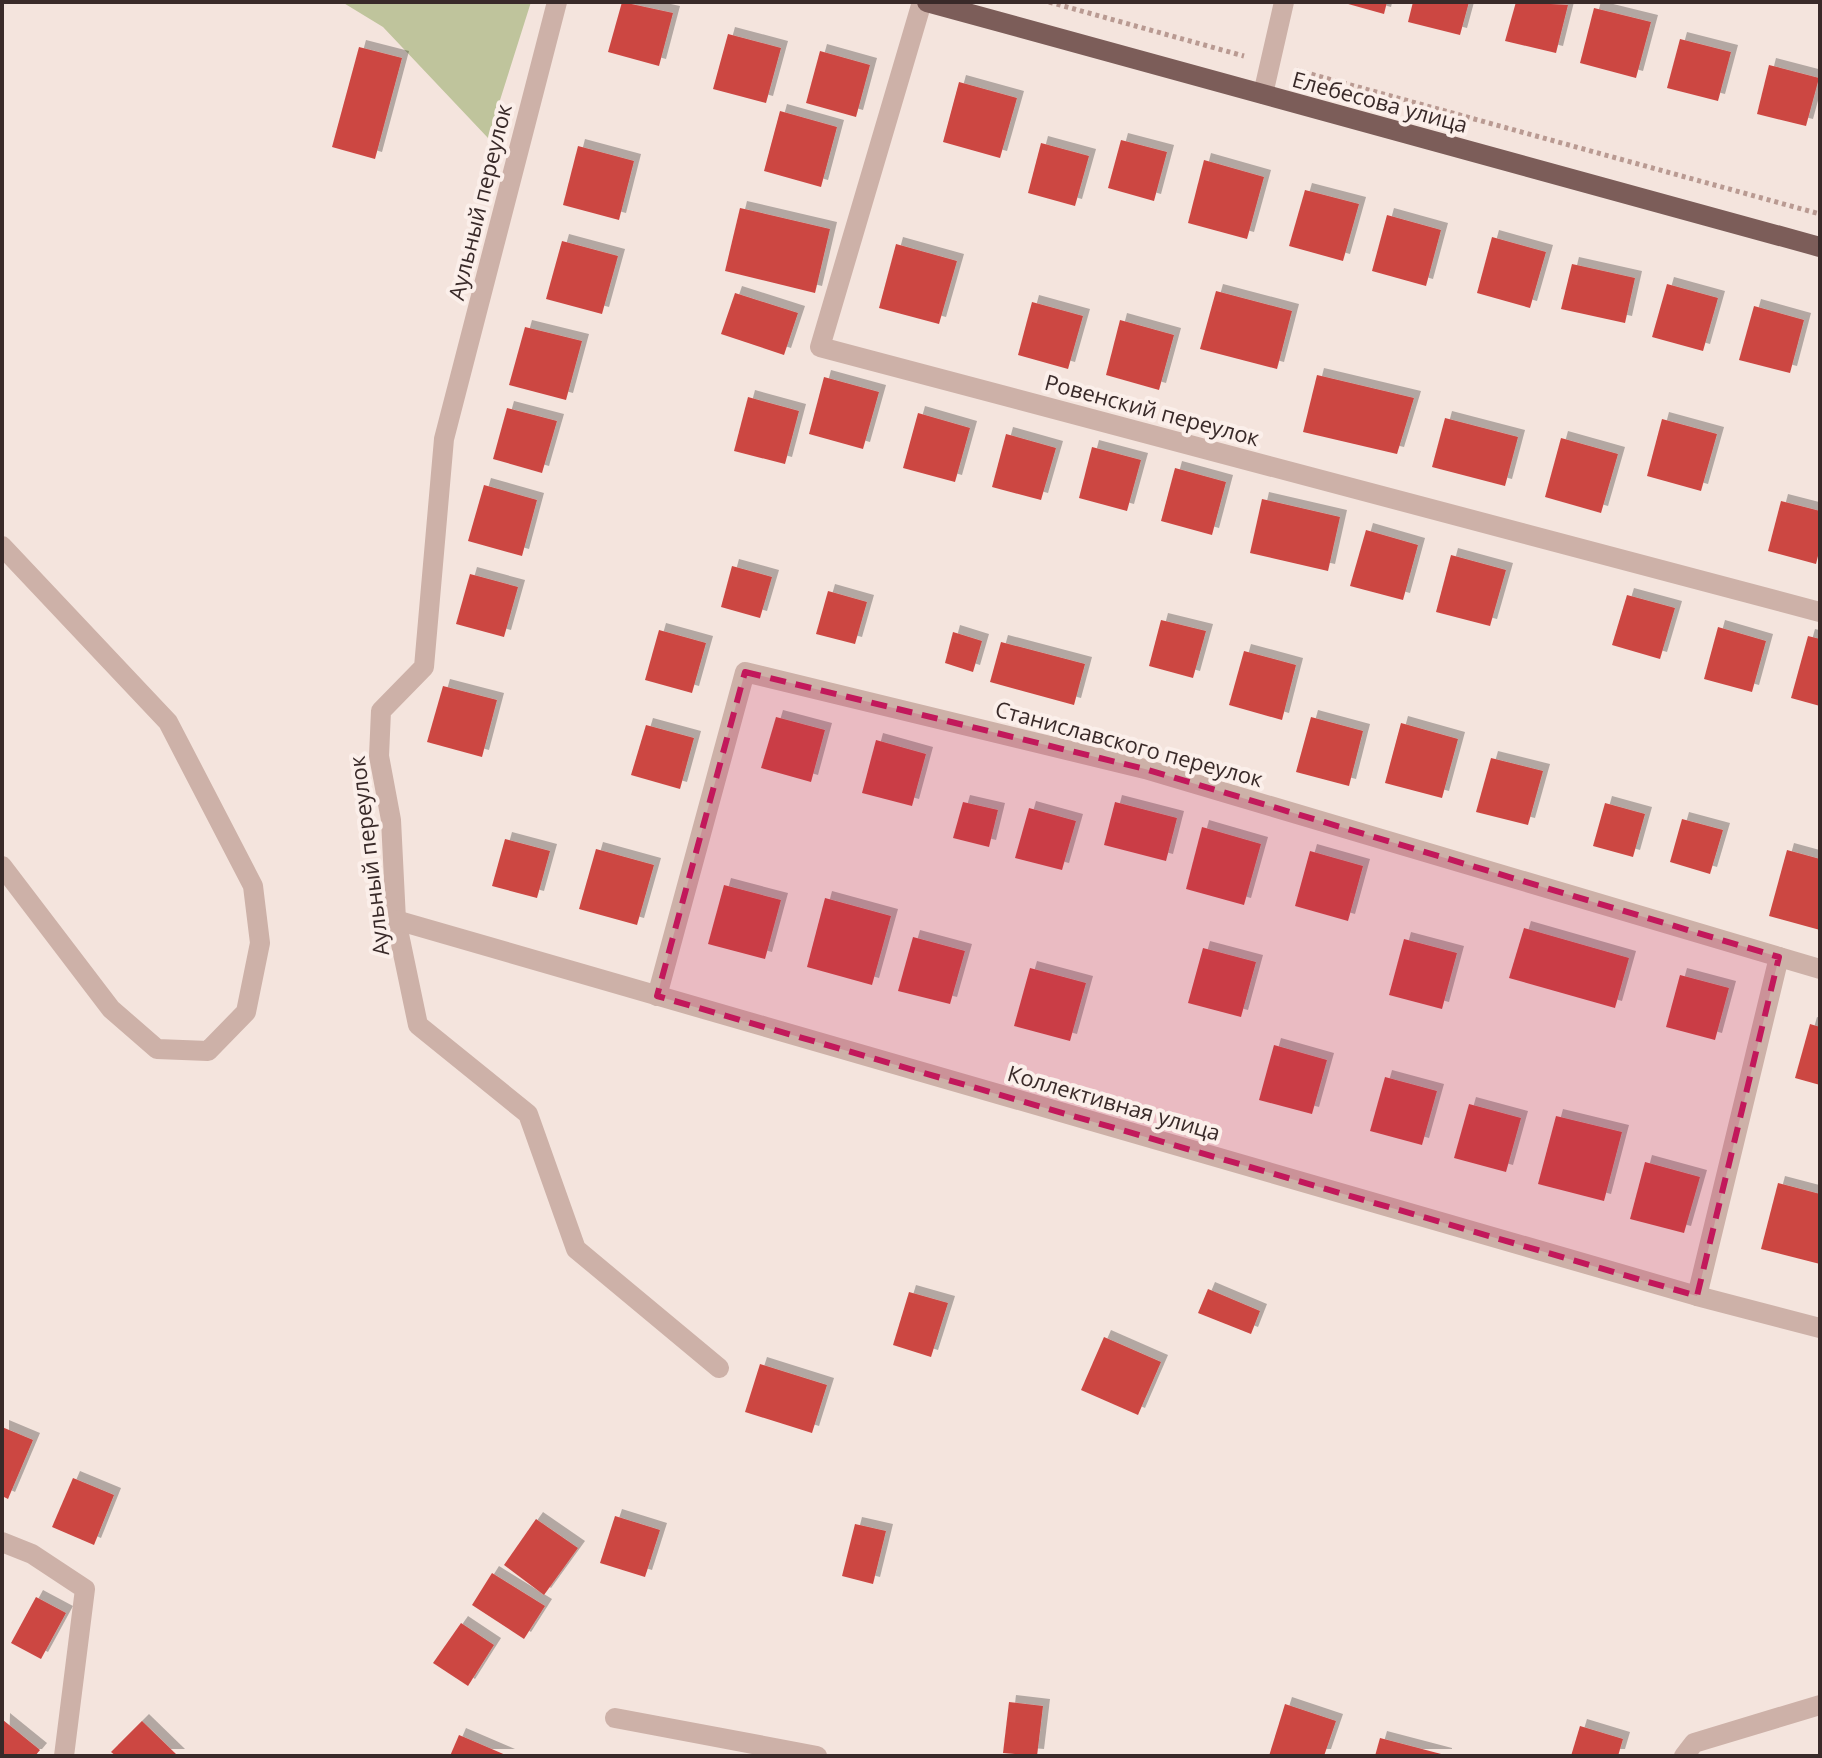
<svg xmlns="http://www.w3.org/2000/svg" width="1822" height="1758" font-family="'Open Sans',sans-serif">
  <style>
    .green { fill: #bfc49c }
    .building { fill: #cc4743; filter: url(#shadow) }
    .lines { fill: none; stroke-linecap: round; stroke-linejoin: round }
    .path { stroke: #b99a92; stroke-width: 5; stroke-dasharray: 4 4; stroke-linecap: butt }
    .minor { stroke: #cdb1a8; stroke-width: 20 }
    .major { stroke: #7c5d59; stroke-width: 20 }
    .marked { fill: #c2185b; fill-opacity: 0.2; stroke: #c2185b; stroke-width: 6; stroke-dasharray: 16 10; stroke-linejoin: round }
    .labels { text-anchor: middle; stroke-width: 8; stroke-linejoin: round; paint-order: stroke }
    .street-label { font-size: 22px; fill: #392a29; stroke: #fbefea }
  </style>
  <defs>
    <filter id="shadow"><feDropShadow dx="7" dy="-7" stdDeviation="0" flood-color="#0004"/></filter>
  </defs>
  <rect width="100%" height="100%" fill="#f4e4dd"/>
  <path class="green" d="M 342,2 L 531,2 L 488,138 L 383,27 Z"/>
  <g class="building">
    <path d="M 622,2 L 673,13 L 659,66 L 608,52 Z"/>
    <path d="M 1341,2 L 1387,2 L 1384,14 Z"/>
    <path d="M 1413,2 L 1469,2 L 1460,35 L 1408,22 Z"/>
    <path d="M 1516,2 L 1568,5 L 1556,53 L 1505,41 Z"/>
    <path d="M 1594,8 L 1651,22 L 1636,78 L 1580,63 Z"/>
    <path d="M 728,34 L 781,48 L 766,103 L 713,89 Z"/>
    <path d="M 1680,39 L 1731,52 L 1718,101 L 1667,88 Z"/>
    <path d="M 359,47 L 402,58 L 375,159 L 332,147 Z"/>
    <path d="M 820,51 L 870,65 L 856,117 L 806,103 Z"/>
    <path d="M 1769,65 L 1819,78 L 1806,126 L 1757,114 Z"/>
    <path d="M 959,82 L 1017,98 L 1000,158 L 943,142 Z"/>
    <path d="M 780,111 L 837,127 L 821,187 L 764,171 Z"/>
    <path d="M 1121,140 L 1167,152 L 1154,201 L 1108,188 Z"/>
    <path d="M 1041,143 L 1089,156 L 1075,206 L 1028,193 Z"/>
    <path d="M 578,146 L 634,161 L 619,220 L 563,205 Z"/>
    <path d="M 1204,160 L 1264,177 L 1247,239 L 1188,223 Z"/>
    <path d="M 1305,190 L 1359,204 L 1343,261 L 1289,246 Z"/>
    <path d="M 740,208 L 830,229 L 815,293 L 725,271 Z"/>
    <path d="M 1387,215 L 1441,230 L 1426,286 L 1372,271 Z"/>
    <path d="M 1492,237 L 1546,252 L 1530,308 L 1477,293 Z"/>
    <path d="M 562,241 L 618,256 L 602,314 L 546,299 Z"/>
    <path d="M 896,244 L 957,261 L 939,324 L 879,308 Z"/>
    <path d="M 1572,264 L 1635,278 L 1625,323 L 1561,309 Z"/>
    <path d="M 1667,284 L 1718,298 L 1703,351 L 1652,337 Z"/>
    <path d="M 1216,291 L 1292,311 L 1277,369 L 1200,349 Z"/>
    <path d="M 735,293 L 798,313 L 784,355 L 721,334 Z"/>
    <path d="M 1032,302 L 1083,316 L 1068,369 L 1018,355 Z"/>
    <path d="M 1754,306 L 1804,320 L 1790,373 L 1739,360 Z"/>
    <path d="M 1120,320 L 1174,335 L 1159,390 L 1106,375 Z"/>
    <path d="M 525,327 L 582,341 L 566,400 L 509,385 Z"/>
    <path d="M 1317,375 L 1414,398 L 1397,454 L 1303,432 Z"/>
    <path d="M 824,377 L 879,392 L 863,449 L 809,434 Z"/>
    <path d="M 748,397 L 799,411 L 785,464 L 734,451 Z"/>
    <path d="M 507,408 L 557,421 L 542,473 L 493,459 Z"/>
    <path d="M 918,413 L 970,428 L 955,482 L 903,468 Z"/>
    <path d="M 1445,418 L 1518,437 L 1505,486 L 1432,467 Z"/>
    <path d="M 1662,419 L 1717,434 L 1701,491 L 1647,476 Z"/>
    <path d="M 1006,434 L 1056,448 L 1041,500 L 992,487 Z"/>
    <path d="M 1561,438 L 1618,454 L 1601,513 L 1545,497 Z"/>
    <path d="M 1092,447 L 1141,460 L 1127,511 L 1079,498 Z"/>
    <path d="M 1175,468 L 1226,482 L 1212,535 L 1161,521 Z"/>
    <path d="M 484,485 L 537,500 L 522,556 L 468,541 Z"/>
    <path d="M 1262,499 L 1340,517 L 1328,571 L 1250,553 Z"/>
    <path d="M 1781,501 L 1820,511 L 1820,548 L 1816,564 L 1768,551 Z"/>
    <path d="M 1366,530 L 1418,545 L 1403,600 L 1350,586 Z"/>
    <path d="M 1451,555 L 1506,570 L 1490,626 L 1436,612 Z"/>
    <path d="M 732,566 L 772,577 L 760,618 L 721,607 Z"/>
    <path d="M 470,574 L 518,587 L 504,637 L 456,624 Z"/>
    <path d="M 828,591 L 867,602 L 855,644 L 816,634 Z"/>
    <path d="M 1627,595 L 1675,608 L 1660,659 L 1612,645 Z"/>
    <path d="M 1161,620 L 1206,631 L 1193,678 L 1149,666 Z"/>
    <path d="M 1718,627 L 1766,641 L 1752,692 L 1704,679 Z"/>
    <path d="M 659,630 L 706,643 L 692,693 L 645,680 Z"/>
    <path d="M 953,632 L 982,641 L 973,672 L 945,663 Z"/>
    <path d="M 1808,636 L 1820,639 L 1820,706 L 1791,698 Z"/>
    <path d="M 1001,642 L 1085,664 L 1074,705 L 990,682 Z"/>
    <path d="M 1244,651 L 1296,665 L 1282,720 L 1229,705 Z"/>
    <path d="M 443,686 L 497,700 L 482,757 L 427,742 Z"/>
    <path d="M 776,717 L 825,730 L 811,782 L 761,768 Z"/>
    <path d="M 1311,717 L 1363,731 L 1349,786 L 1296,772 Z"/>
    <path d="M 1401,723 L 1458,739 L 1442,798 L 1385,783 Z"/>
    <path d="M 646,725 L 694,738 L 680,789 L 631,775 Z"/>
    <path d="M 876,740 L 926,754 L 912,806 L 862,793 Z"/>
    <path d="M 1491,758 L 1543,771 L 1528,825 L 1476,812 Z"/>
    <path d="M 963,802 L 998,810 L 989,847 L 953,838 Z"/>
    <path d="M 1115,802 L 1177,818 L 1166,861 L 1104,845 Z"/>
    <path d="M 1605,803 L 1645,814 L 1633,857 L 1593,846 Z"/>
    <path d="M 1029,808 L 1076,821 L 1062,870 L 1015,858 Z"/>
    <path d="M 1682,819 L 1723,830 L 1710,874 L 1670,862 Z"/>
    <path d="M 1202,827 L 1261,844 L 1244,905 L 1186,889 Z"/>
    <path d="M 505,839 L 550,851 L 537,898 L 492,886 Z"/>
    <path d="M 596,849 L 654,865 L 637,925 L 579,909 Z"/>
    <path d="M 1787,850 L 1820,859 L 1820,930 L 1769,916 Z"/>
    <path d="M 1310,851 L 1363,866 L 1348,921 L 1295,906 Z"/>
    <path d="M 724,885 L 781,900 L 765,959 L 708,944 Z"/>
    <path d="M 825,898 L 891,916 L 872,985 L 807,967 Z"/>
    <path d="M 1524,928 L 1629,958 L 1615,1008 L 1509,978 Z"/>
    <path d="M 913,937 L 965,951 L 950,1004 L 898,991 Z"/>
    <path d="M 1404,939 L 1457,953 L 1442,1009 L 1389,995 Z"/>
    <path d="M 1203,948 L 1256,962 L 1241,1017 L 1188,1003 Z"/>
    <path d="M 1030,968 L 1086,983 L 1070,1041 L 1014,1026 Z"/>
    <path d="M 1680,975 L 1729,988 L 1715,1040 L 1666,1027 Z"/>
    <path d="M 1810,1024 L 1820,1027 L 1820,1085 L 1795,1078 Z"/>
    <path d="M 1274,1045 L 1327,1060 L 1312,1114 L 1259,1100 Z"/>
    <path d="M 1385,1077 L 1437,1091 L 1422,1145 L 1370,1131 Z"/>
    <path d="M 1469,1104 L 1521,1118 L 1506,1172 L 1454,1158 Z"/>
    <path d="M 1556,1116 L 1622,1132 L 1604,1201 L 1538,1184 Z"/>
    <path d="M 1645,1162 L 1700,1177 L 1684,1233 L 1630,1219 Z"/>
    <path d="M 1778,1183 L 1820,1194 L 1820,1264 L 1761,1249 Z"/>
    <path d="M 1208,1289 L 1260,1311 L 1251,1334 L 1198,1313 Z"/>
    <path d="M 909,1292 L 948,1303 L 931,1357 L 893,1345 Z"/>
    <path d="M 1104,1337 L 1161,1362 L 1138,1415 L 1081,1390 Z"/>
    <path d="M 760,1364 L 827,1385 L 812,1433 L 745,1412 Z"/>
    <path d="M 2,1427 L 33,1440 L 8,1499 L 2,1496 Z"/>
    <path d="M 73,1478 L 114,1495 L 94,1545 L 52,1527 Z"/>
    <path d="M 615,1516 L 660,1530 L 645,1577 L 600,1563 Z"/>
    <path d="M 536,1519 L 578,1548 L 544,1595 L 504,1565 Z"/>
    <path d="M 855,1524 L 886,1531 L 873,1584 L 842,1576 Z"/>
    <path d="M 492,1573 L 545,1606 L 524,1639 L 472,1605 Z"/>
    <path d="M 36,1597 L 66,1613 L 41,1659 L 11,1643 Z"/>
    <path d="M 461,1623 L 494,1645 L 468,1686 L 433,1663 Z"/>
    <path d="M 1009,1702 L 1043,1706 L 1037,1756 L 1003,1753 Z"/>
    <path d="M 1285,1704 L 1336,1721 L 1324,1756 L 1269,1756 Z"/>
    <path d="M 3,1720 L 40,1750 L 35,1756 L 2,1756 Z"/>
    <path d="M 142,1721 L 178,1756 L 116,1756 L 111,1752 Z"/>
    <path d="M 1580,1726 L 1623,1739 L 1618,1756 L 1571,1756 Z"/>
    <path d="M 459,1735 L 508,1756 L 450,1756 Z"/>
    <path d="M 1380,1738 L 1445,1755 L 1445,1756 L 1375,1756 Z"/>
  </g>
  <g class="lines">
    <g class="path">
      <path d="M 1049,2 L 1244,56"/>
      <path d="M 1296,70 L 1820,214"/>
    </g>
    <g class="minor">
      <path d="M 557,2 L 444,439 L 424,667 L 381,711 L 379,756 L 391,820 L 396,920 L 418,1025 L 528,1114 L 576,1249 L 719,1368"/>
      <path d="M 922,2 L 820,347 L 1820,612"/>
      <path d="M 1263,94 L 1284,2"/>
      <path d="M 2,546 L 168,722 L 253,886 L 260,943 L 246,1012 L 208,1051 L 157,1049 L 111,1009 L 2,866"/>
      <path d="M 396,920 L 1697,1296 L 1820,1328"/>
      <path d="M 657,996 L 745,672 L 1145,769 L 1820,969"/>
      <path d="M 1697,1296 L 1779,957"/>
      <path d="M 2,1542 L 32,1554 L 85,1589 L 64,1756"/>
      <path d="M 615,1718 L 817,1756"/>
      <path d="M 1684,1756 L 1694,1743 L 1820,1705"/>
    </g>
    <path class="major" d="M 927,2 L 1820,247"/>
  </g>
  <path class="marked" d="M 745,672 L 1145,769 L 1779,957 L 1697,1296 L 657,996 Z"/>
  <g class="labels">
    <g class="street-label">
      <text transform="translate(1380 102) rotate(15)" y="8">Елебесова улица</text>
      <text transform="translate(480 202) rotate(-76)" y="8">Аульный переулок</text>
      <text transform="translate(1152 410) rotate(15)" y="8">Ровенский переулок</text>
      <text transform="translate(1129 744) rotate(15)" y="8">Станиславского переулок</text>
      <text transform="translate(369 856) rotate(-97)" y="8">Аульный переулок</text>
      <text transform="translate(1114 1103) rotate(16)" y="8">Коллективная улица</text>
    </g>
  </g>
  <rect width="1822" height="1758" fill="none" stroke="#392a29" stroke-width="8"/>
</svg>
